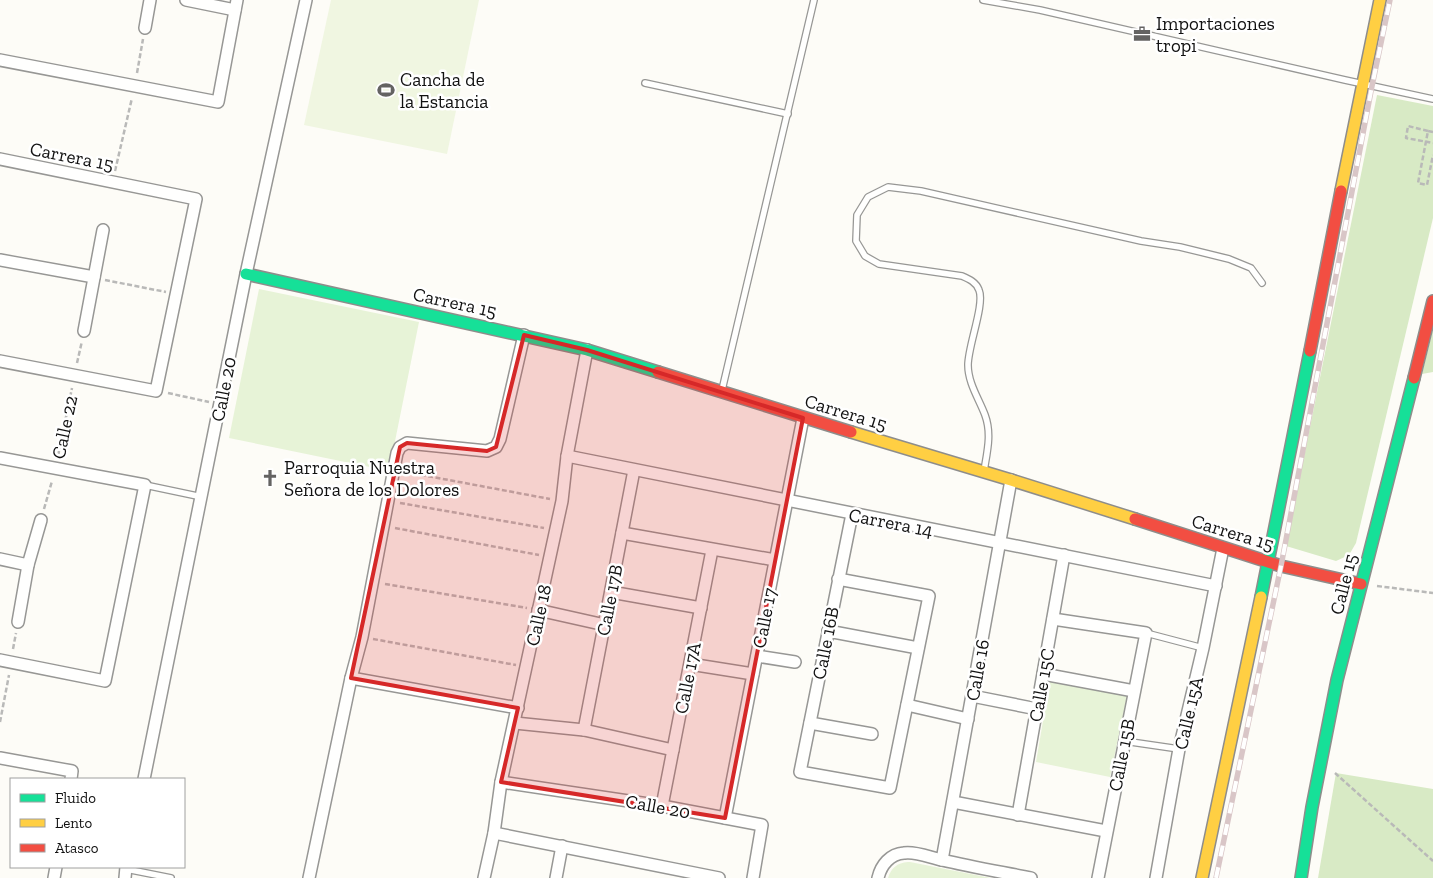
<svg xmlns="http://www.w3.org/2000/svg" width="1433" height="878" font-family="'Zilla Slab',serif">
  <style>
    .green { fill: #e7f3d7 }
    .forest { fill: #d8eac5 }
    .pitch { fill: #f0f6e1 }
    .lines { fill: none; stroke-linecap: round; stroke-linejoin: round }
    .lane-casing { stroke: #979795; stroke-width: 8 }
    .street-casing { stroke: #979795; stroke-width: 14 }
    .fast-casing { stroke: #8e8d8b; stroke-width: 14 }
    .slow-casing { stroke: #8e8d8b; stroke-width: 14 }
    .jam-casing { stroke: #8e8d8b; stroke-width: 14 }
    .path { stroke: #b9b9b8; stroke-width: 2.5; stroke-dasharray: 5 2.5; stroke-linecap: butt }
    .lane { stroke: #fffffe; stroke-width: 5.5 }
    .street { stroke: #fffffe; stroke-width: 11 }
    .fast { stroke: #16e098; stroke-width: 11 }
    .slow { stroke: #ffcf43; stroke-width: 11 }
    .jam { stroke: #f24e42; stroke-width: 11 }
    .rail-casing { stroke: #d9c6c7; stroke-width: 5.5 }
    .rail { stroke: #fff; stroke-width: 4; stroke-dasharray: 11; stroke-linecap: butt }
    .path-bridge { stroke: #b9b9b8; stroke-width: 2.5; stroke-dasharray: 5 2.5; stroke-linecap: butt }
    .marked { fill: #d62828; fill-opacity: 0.2; stroke: #d62828; stroke-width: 4; stroke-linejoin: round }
    .labels { text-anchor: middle; stroke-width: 5; stroke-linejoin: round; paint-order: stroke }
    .poi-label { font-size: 19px; fill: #111; stroke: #fff; text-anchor: start }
    .street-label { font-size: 19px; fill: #111; stroke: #fff }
  </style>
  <rect width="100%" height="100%" fill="#fdfcf7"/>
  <g class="green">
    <path d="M 259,289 L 419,322 L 389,471 L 229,438 Z"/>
    <path d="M 1050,680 L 1127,696 L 1110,777 L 1036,762 Z"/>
    <path d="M 908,862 L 910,862 L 991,878 L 888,878 C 891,868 897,863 908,862 Z"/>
  </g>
  <g class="forest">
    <path d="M 1377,95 L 1433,106 L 1433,218 L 1356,543 L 1349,555 L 1336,561 L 1286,546 Z"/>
    <path d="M 1433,329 L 1433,372 L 1422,374 Z"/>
    <path d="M 1336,773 L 1433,789 L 1433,878 L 1318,878 Z"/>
  </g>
  <path class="pitch" d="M 331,0 L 479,0 L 447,154 L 304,125 Z"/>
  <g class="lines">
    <g class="lane-casing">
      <g id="lane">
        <path d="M 983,0 L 1040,10 L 1345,80 L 1433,99"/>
        <path d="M 645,83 L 788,114"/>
        <path d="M 722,390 L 814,0"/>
        <path d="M 984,471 C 987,452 992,434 985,415 C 979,399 968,383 968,365 C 968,346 985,304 979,290 C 976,282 969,279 962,276 L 879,264 L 865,256 L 856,241 L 857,215 L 868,197 L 888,187 L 921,191 L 1141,241 L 1180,247 L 1229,259 L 1251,268 L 1262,283"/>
        <path d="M 145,485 L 202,497"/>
        <path d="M 1146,633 L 1203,648"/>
        <path d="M 1124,741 L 1179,749"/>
        <path d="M 126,869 L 171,878"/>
      </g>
    </g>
    <g class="street-casing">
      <g id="street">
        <path d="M 186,0 L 235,10"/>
        <path d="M 145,28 L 150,0"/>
        <path d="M 0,60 L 218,102 L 237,0"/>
        <path d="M 0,159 L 196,199 L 156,391 L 0,361"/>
        <path d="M 0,260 L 94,277"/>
        <path d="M 84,331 L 103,230"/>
        <path d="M 567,456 L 1216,586"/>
        <path d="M 0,458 L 145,485 L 105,681 L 0,660"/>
        <path d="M 622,533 L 775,560"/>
        <path d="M 0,559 L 28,565"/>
        <path d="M 838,579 L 929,596 L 890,788 L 800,772 L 852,514"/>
        <path d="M 611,592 L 701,608"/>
        <path d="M 538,610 L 605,625"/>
        <path d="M 1053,619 L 1146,633 L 1098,878"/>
        <path d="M 18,622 L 28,565 L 41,520"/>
        <path d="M 828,631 L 918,648"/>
        <path d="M 757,656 L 795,662"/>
        <path d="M 690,664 L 753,674"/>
        <path d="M 1043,674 L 1134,691"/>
        <path d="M 351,678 L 518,708"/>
        <path d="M 972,696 L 1037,709"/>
        <path d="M 907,705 L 968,719"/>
        <path d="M 515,723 L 584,730 L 673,750"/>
        <path d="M 810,723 L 872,734"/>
        <path d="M 584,730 L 634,470"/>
        <path d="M 0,758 L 72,771 L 71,779"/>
        <path d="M 144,779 L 246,274 L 306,0"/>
        <path d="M 501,782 L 662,806 L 762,825 L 753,878"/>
        <path d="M 953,802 L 1106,831"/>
        <path d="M 662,806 L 712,550"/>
        <path d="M 1018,815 L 1064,555"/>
        <path d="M 725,818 L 803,418"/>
        <path d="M 494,833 L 719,878"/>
        <path d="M 942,860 L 1011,480"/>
        <path d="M 54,878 L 56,867"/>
        <path d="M 125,878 L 126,867"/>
        <path d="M 309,878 L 351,678 L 362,637 L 397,453 L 400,447 L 407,443 L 487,451 L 496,447 L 500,439 L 524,335"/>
        <path d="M 484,878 L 494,833 L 501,782 L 562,501 L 567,456 L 587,350"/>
        <path d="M 556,878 L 562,846"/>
        <path d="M 878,878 C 881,865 890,854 904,853 C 916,851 931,858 942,860 C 972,867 1001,872 1031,878"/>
        <path d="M 1156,878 L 1179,749 L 1203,648 L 1223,548"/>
      </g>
    </g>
    <g class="fast-casing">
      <g id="fast">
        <path d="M 246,274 L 587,350 L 658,372"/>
        <path d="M 1261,597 L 1310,351"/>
        <path d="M 1301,878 L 1312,807 L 1337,680 L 1414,378"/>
      </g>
    </g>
    <g class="slow-casing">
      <g id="slow">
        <path d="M 1341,191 L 1380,0"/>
        <path d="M 851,432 L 1011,480 L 1135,519"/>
        <path d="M 1202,878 L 1261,597"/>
      </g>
    </g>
    <g class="jam-casing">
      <g id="jam">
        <path d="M 1310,351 L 1341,191"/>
        <path d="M 658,372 L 851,432"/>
        <path d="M 1414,378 L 1433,301"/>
        <path d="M 1135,519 L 1281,566 L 1361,584"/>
      </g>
    </g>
    <g class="path">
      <path d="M 137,73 L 143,39"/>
      <path d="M 1428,131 L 1408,126 L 1406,138 L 1433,143"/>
      <path d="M 115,171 L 132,98"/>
      <path d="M 105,280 L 166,292"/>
      <path d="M 77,363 L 82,341"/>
      <path d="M 168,393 L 209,402"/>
      <path d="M 58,456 L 72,388"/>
      <path d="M 406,472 L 550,499"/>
      <path d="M 400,503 L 544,528"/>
      <path d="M 44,509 L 52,481"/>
      <path d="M 395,528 L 539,555"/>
      <path d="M 385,584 L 527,608"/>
      <path d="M 1377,586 L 1433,593"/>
      <path d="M 373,639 L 516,665"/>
      <path d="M 13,649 L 16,633"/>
      <path d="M 0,722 L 9,675"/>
      <path d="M 1335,773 L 1433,861"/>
    </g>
    <use href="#lane" class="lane"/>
    <use href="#street" class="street"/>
    <use href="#fast" class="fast"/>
    <use href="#slow" class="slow"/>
    <use href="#jam" class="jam"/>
    <g class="rail-casing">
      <path id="rail" d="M 1216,878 L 1281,566 L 1372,86 L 1390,0"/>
    </g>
    <use href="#rail" class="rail"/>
    <path class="path-bridge" d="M 1433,132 L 1428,131 L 1418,183 L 1427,185 L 1433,155"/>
  </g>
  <path class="marked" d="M 524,335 L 587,350 L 803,418 L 725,818 L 501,782 L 518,708 L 351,678 L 400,447 L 407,443 L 487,451 L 496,447 Z"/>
  <defs>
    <g id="office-bare" transform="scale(1.35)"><path d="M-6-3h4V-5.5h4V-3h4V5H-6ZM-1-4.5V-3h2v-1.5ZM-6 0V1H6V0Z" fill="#646362" stroke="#fff" stroke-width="2.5" paint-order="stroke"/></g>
    <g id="stadium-bare" transform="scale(1.35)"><path d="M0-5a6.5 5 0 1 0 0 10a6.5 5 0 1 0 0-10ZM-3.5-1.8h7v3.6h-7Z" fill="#646362" stroke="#fff" stroke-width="2.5" paint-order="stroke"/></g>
    <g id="church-bare" transform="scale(1.35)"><path d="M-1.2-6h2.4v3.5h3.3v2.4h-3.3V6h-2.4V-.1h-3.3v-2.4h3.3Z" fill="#646362" stroke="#fff" stroke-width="2.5" paint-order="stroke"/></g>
  </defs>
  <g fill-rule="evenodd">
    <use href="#office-bare" x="1142" y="34"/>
    <use href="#stadium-bare" x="386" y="90"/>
    <use href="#church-bare" x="270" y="478"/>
  </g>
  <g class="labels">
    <g class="poi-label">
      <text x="1156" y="30">Importaciones<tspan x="1156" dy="22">tropi</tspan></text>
      <text x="400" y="86">Cancha de<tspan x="400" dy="22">la Estancia</tspan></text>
      <text x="284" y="474">Parroquia Nuestra<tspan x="284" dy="22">Señora de los Dolores</tspan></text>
    </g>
    <g class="street-label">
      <text transform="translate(72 156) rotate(11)" y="7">Carrera 15</text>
      <text transform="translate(455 302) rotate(12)" y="7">Carrera 15</text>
      <text transform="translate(223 389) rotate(-79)" y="7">Calle 20</text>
      <text transform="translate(846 412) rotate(17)" y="7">Carrera 15</text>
      <text transform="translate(64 427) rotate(-78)" y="7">Calle 22</text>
      <text transform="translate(891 522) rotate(11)" y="7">Carrera 14</text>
      <text transform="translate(1233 532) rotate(17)" y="7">Carrera 15</text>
      <text transform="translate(1343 584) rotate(-76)" y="7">Calle 15</text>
      <text transform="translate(609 600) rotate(-79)" y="7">Calle 17B</text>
      <text transform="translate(538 615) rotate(-78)" y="7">Calle 18</text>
      <text transform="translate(764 618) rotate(-79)" y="7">Calle 17</text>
      <text transform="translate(825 643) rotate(-79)" y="7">Calle 16B</text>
      <text transform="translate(977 670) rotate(-80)" y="7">Calle 16</text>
      <text transform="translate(687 678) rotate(-79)" y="7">Calle 17A</text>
      <text transform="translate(1041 685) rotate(-80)" y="7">Calle 15C</text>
      <text transform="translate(1188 713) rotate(-77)" y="7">Calle 15A</text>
      <text transform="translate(1121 755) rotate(-79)" y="7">Calle 15B</text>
      <text transform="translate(658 806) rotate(10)" y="7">Calle 20</text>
    </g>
  </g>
  <rect x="10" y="778" width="175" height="90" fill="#ffffff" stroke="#a0a0a0"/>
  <rect x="20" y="794" width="25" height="8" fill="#16e098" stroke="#a0a0a0"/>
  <text x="55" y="803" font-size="15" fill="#111111">Fluido</text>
  <rect x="20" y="819" width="25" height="8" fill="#ffcf43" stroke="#a0a0a0"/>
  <text x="55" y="828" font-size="15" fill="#111111">Lento</text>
  <rect x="20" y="844" width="25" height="8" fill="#f24e42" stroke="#a0a0a0"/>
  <text x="55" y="853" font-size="15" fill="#111111">Atasco</text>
</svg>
